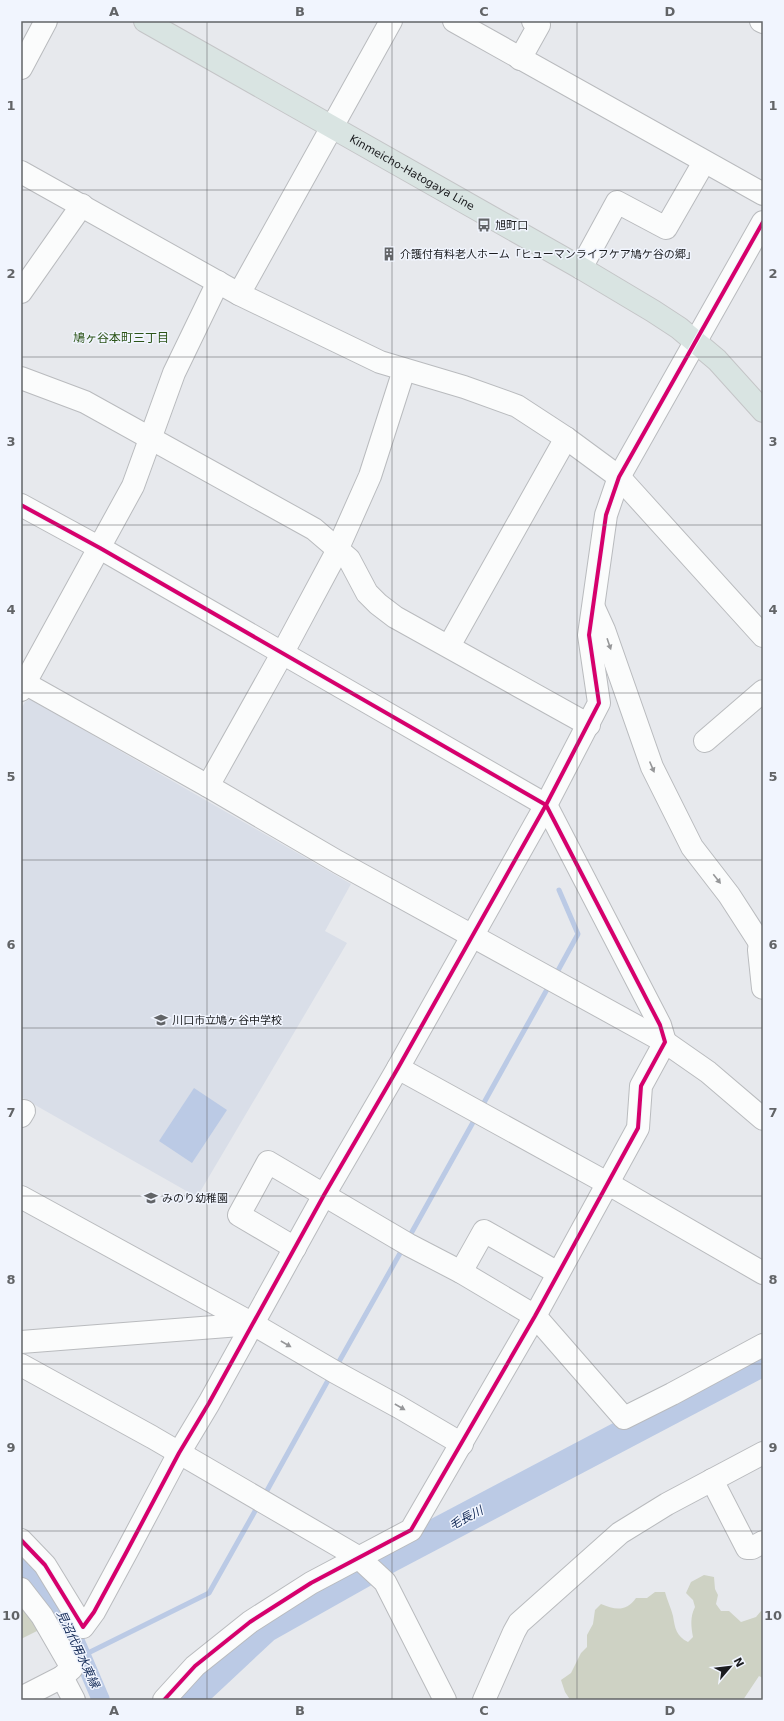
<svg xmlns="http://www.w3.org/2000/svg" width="784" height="1721" font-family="'DejaVu Sans','Noto Sans JP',sans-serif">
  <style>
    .built { fill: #d9dee8 }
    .green { fill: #ced2c4 }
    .water { fill: #bbcae5 }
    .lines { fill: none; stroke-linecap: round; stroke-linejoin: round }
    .stream { stroke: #bbcae5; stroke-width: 5 }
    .canal { stroke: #bbcae5; stroke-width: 18 }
    .river { stroke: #bbcae5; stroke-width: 30 }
    .minor-casing { stroke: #b9bbbe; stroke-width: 24 }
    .major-casing { stroke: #c4c5c7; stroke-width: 24 }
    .minor { stroke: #fbfcfc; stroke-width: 22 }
    .major { stroke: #d9e4e2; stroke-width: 22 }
    .cycleway-casing { stroke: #f1f5fe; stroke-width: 6 }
    .cycleway { stroke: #d6006c; stroke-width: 4 }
    .oneway { fill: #969799 }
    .grid { fill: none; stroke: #626467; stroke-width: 1; stroke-opacity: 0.55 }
    .labels { text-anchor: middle; stroke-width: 3; stroke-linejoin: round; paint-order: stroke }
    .street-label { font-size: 11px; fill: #1b1c1f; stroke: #f1f5fe }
    .poi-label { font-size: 11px; fill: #1b1c1f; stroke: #f1f5fe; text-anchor: start }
    .neighbourhood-label { font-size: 12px; fill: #2c5418; stroke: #f1f5fe }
    .water-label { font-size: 12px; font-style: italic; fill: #132a57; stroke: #f1f5fe }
    .neatline { fill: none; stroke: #626467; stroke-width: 1.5 }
    .grid-label { font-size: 13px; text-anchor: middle; font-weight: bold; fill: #626467 }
  </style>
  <rect width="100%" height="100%" fill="#e7e9ed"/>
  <path class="built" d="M 30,699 L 351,884 L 325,931 L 347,943 L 197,1197 L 21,1097 L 21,709 L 25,702 Z"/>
  <g class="green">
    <path d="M 704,1575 L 714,1577 L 715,1589 L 718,1595 L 716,1604 L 721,1611 L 729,1611 L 741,1622 L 756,1617 L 761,1611 L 763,1611 L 763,1678 L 759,1676 L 743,1700 L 567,1700 L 569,1698 L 565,1692 L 561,1680 L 571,1673 L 581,1653 L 587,1647 L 587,1635 L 593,1624 L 595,1610 L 601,1604 C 615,1610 626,1612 636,1598 L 647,1598 L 655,1592 L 665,1592 C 667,1600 671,1608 673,1616 C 675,1628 676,1636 688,1642 L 693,1637 C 691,1626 690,1617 695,1607 L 693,1600 L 686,1593 L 691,1582 Z"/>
    <path d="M 21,1599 L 41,1629 L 21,1639 Z"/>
  </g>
  <path class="water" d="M 194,1088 L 227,1110 L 192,1163 L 159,1141 Z"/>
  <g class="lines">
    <g class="stream">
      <path d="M 555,976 L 578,934 L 559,890"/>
      <path d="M 481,1108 L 550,984"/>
      <path d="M 408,1239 L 476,1117"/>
      <path d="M 336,1367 L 403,1248"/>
      <path d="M 264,1496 L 331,1375"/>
      <path d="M 82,1656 L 209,1593 L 259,1504"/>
    </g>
    <path class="canal" d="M 21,1564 L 54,1601 L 74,1637 L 101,1700"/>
    <path class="river" d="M 188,1700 L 265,1628 L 391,1557 L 763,1361"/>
    <g class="minor-casing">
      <g id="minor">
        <path d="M 454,21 L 763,194"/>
        <path d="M 761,21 L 763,22"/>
        <path d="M 520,59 L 539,25 L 533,21"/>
        <path d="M 21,68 L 46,21"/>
        <path d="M 21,172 L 239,294 L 380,362 L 464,387 L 517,406 L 566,438 L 619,477 L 763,636"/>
        <path d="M 581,268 L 617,202 L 666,228 L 704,162"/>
        <path d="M 21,292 L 82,205"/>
        <path d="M 239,294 L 391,21"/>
        <path d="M 21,378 L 85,402 L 314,529 L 349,559 L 367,593 L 378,604 L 395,617 L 589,725"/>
        <path d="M 21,505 L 100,548 L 546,805 L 660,1025 L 665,1042 L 641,1086 L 638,1128 L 535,1316 L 411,1530 L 311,1583 L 250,1622 L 195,1666 L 164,1700"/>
        <path d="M 594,608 L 604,630 L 652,767 L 692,847 L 729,895 L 760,943 L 763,946"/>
        <path d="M 449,646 L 566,438"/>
        <path d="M 21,681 L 208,786 L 338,862 L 665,1042 L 708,1072 L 763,1119"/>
        <path d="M 21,690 L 133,486 L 174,373 L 218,282"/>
        <path d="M 705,741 L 763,691"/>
        <path d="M 208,786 L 282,654 L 334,557 L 370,476 L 404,370"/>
        <path d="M 760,943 L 759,950 L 763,988"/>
        <path d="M 398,1068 L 607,1183 L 763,1273"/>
        <path d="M 21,1116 L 24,1111"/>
        <path d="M 21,1197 L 253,1324 L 335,1372 L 399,1407 L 462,1444"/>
        <path d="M 295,1248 L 239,1215 L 268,1162 L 409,1245 L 461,1272 L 535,1316 L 624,1418 L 672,1394 L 763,1345"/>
        <path d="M 461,1272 L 484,1231 L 558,1273"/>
        <path d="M 21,1342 L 253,1324"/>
        <path d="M 21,1365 L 152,1437 L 358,1557 L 385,1582 L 445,1700"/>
        <path d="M 712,1480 L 747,1548 L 752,1548 L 763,1542"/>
        <path d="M 21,1540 L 45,1565 L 83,1627 L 94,1612 L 127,1551 L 179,1453 L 209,1403 L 324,1195 L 398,1068 L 546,805 L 599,703 L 589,635 L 606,515 L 619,477 L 763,222"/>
        <path d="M 21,1589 L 42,1616 L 72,1668 L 62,1677 L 21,1698"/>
        <path d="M 62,1677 L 74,1700"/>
        <path d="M 484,1700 L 514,1632 L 519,1623 L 620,1533 L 667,1504 L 763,1453"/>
      </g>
    </g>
    <g class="major-casing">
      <g id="major">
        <path id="s1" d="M 145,21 L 581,268 L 653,311 L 679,328 L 717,360 L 763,411"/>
      </g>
    </g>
    <use href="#minor" class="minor"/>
    <use href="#major" class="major"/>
    <g class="cycleway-casing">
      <g id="cycleway">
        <path d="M 21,505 L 100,548 L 546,805 L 660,1025 L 665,1042 L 641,1086 L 638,1128 L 535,1316 L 411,1530 L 311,1583 L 250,1622 L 195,1666 L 164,1700"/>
        <path d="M 21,1540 L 45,1565 L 83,1627 L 94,1612 L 127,1551 L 179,1453 L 209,1403 L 324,1195 L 398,1068 L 546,805 L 599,703 L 589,635 L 606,515 L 619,477 L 763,222"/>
      </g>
    </g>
    <use href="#cycleway" class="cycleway"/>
  </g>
  <defs><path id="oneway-solid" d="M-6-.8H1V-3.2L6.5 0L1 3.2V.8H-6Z"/></defs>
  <g class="oneway">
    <use href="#oneway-solid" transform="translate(609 644) rotate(71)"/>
    <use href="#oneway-solid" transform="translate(652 767) rotate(67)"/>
    <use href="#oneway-solid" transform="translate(717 879) rotate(52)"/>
    <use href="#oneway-solid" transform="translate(286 1344) rotate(30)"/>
    <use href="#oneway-solid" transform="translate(400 1407) rotate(30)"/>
  </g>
  <path class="grid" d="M 207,21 L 207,1700M 392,21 L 392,1700M 577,21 L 577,1700M 21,190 L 763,190M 21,357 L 763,357M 21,525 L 763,525M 21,693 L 763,693M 21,860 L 763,860M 21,1028 L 763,1028M 21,1196 L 763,1196M 21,1364 L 763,1364M 21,1531 L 763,1531"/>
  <defs>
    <g id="bus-bare" transform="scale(1.08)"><path d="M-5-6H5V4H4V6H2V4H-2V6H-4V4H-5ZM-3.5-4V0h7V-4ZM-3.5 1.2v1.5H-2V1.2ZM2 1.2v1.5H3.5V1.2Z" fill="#626467" stroke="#f1f5fe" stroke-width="2.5" paint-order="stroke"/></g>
    <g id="building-bare" transform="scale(1.08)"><path d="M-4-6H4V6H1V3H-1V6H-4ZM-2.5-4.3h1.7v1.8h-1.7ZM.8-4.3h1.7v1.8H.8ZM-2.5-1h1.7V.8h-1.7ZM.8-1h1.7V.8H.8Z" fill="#626467" stroke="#f1f5fe" stroke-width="2.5" paint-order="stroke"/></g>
    <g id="school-bare" transform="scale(1.08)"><path d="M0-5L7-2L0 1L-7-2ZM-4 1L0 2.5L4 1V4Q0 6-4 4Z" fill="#626467" stroke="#f1f5fe" stroke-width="2.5" paint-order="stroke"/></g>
  </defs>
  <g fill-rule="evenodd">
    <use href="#bus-bare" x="484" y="225"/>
    <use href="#building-bare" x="389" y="254"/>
    <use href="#school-bare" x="161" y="1020"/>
    <use href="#school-bare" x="151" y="1198"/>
  </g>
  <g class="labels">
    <g class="street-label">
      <text dy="4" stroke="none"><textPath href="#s1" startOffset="307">Kinmeicho-Hatogaya Line</textPath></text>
    </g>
    <g class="poi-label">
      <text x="495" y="229">旭町口</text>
      <text x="400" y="258">介護付有料老人ホーム「ヒューマンライフケア鳩ケ谷の郷」</text>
      <text x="172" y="1024">川口市立鳩ヶ谷中学校</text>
      <text x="162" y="1202">みのり幼稚園</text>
    </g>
    <g class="neighbourhood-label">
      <text x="121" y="342">鳩ヶ谷本町三丁目</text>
    </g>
    <g class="water-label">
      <text transform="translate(466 1518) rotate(-28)" y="4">毛長川</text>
      <text transform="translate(78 1649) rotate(65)" y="4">見沼代用水東縁</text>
    </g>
  </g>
  <rect width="784" height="1721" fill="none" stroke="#f1f5fe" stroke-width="44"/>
  <g transform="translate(730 1667) rotate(62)" stroke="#f1f5fe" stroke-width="3" paint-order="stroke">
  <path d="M0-3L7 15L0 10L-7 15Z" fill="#1b1c1f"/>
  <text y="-6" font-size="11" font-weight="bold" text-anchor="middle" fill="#1b1c1f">N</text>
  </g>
  <rect x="22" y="22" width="740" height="1677" class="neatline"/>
  <g class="grid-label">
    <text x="114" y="16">A</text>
    <text x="300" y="16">B</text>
    <text x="484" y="16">C</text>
    <text x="670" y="16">D</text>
    <text x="11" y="110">1</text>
    <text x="773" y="110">1</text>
    <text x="11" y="278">2</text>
    <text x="773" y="278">2</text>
    <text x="11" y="446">3</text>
    <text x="773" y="446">3</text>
    <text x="11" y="614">4</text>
    <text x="773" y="614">4</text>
    <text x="11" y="781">5</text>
    <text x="773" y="781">5</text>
    <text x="11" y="949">6</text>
    <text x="773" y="949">6</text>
    <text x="11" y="1117">7</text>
    <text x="773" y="1117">7</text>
    <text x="11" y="1284">8</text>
    <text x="773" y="1284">8</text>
    <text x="11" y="1452">9</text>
    <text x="773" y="1452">9</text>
    <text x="11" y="1620">10</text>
    <text x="773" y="1620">10</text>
    <text x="114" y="1715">A</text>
    <text x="300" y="1715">B</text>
    <text x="484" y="1715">C</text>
    <text x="670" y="1715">D</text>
  </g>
</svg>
